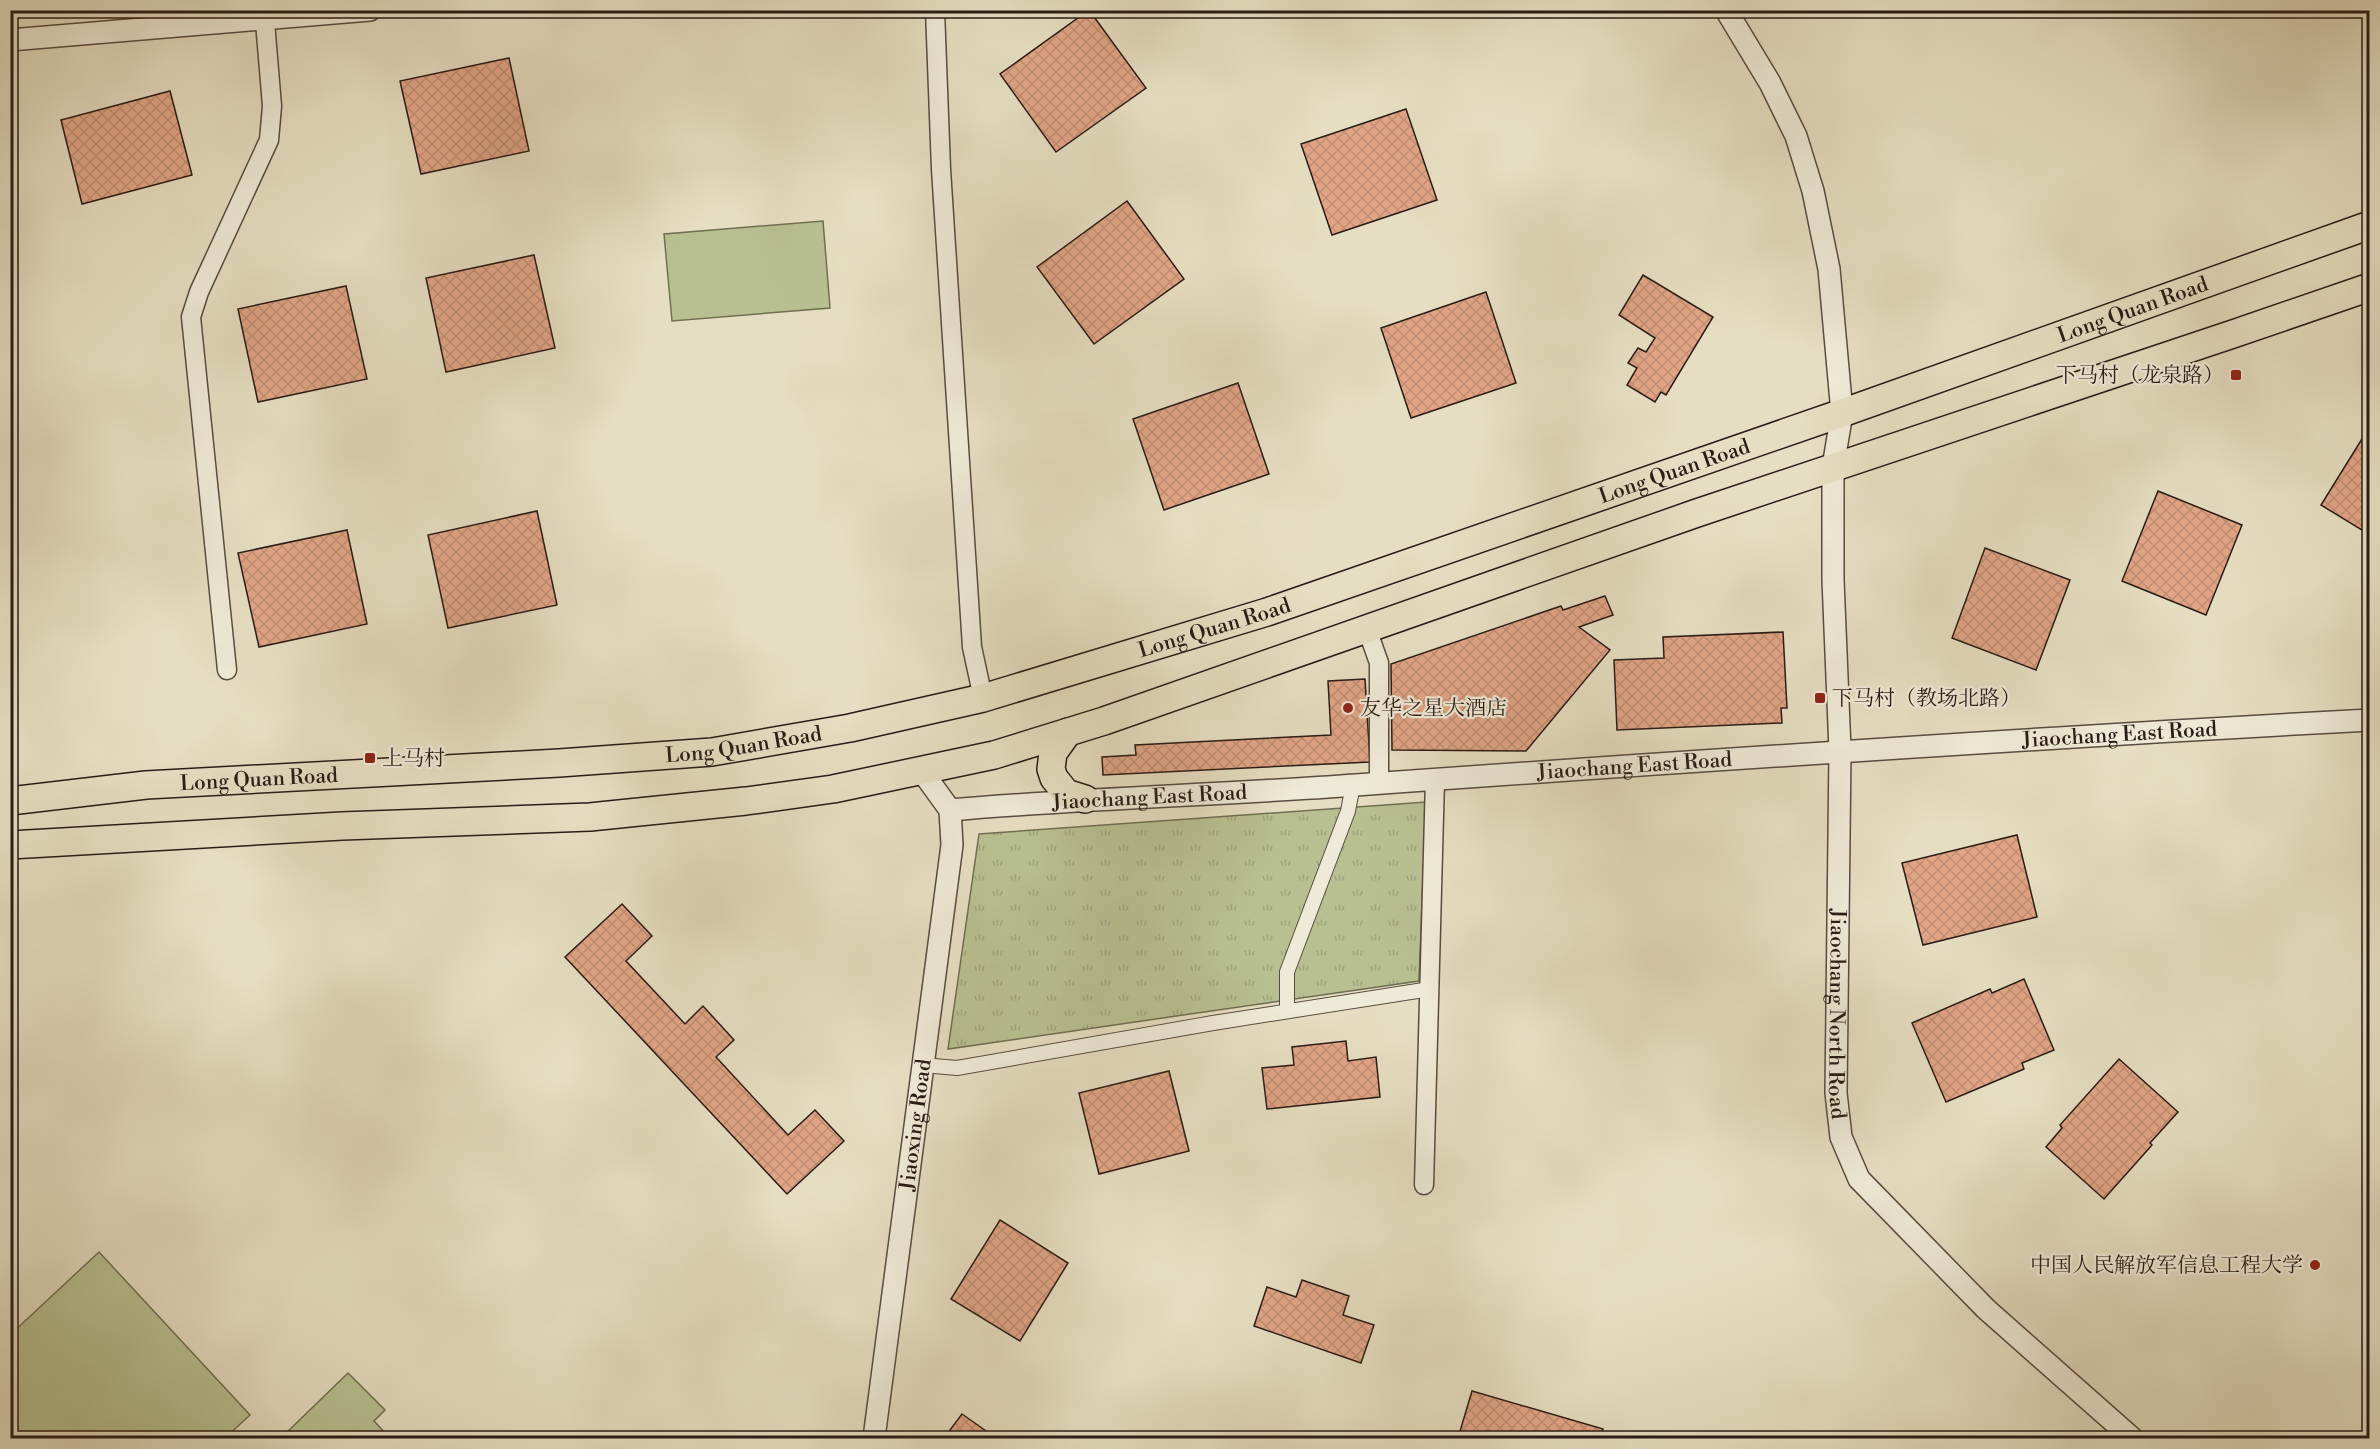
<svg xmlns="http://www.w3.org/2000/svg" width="2380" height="1449" font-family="'Libre Bodoni','Noto Serif SC',serif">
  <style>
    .park { fill: url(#park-tufts); stroke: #706e53; stroke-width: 1.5 }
    .pitch { fill: #b8c091; stroke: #706e53; stroke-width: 1.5 }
    .building { fill: url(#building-cross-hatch); stroke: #291b15; stroke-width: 1.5 }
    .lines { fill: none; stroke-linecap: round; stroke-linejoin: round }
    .pedestrian-casing { stroke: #584c40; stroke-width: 16 }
    .minor-casing { stroke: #584c40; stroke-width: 21 }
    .tertiary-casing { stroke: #584c40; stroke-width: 24 }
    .primary-casing { stroke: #291b15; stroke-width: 30 }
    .pedestrian { stroke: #efead7; stroke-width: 14 }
    .minor { stroke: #efead7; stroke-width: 18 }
    .tertiary { stroke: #efead7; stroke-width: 21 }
    .primary { stroke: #e6dec2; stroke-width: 27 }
    .poi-dot { fill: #8f2418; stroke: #efead7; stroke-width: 2 }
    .labels { text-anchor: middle; stroke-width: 4.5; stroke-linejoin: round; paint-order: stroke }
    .street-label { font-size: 21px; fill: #291b15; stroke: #efead7 }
    .poi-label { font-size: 21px; fill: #291b15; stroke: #efead7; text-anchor: start }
  </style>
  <defs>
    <pattern id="park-tufts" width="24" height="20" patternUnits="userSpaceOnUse" patternTransform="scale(1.5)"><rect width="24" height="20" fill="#b8c091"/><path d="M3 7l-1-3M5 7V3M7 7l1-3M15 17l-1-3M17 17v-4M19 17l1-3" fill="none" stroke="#9ea47c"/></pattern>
    <pattern id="building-cross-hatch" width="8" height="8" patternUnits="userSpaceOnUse" patternTransform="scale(1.5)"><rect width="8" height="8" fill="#e1a586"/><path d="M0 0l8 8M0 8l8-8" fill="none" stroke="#c18d73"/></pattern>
  </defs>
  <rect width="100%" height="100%" fill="#e6dec2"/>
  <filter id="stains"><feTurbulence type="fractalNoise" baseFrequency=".00333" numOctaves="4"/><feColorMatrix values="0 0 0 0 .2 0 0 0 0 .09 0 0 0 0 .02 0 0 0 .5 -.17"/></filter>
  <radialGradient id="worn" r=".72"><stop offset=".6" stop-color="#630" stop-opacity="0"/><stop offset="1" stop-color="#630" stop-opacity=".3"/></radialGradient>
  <path class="park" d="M 1426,802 L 1419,981 L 948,1049 L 979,834 Z"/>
  <g class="pitch">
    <path d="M 823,221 L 830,308 L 672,321 L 664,234 Z"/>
    <path d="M 99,1252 L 250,1415 L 225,1438 L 11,1438 L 11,1334 Z"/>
    <path d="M 348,1373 L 385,1410 L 374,1421 L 390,1438 L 281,1438 Z"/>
  </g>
  <g class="building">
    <path d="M 1089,10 L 1146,88 L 1056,152 L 1000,74 Z"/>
    <path d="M 509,58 L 529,151 L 421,174 L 400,81 Z"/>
    <path d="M 170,91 L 192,175 L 82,204 L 61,120 Z"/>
    <path d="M 1406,109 L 1437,200 L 1332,235 L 1301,144 Z"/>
    <path d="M 1127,201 L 1184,279 L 1094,344 L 1037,267 Z"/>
    <path d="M 534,255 L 555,348 L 446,372 L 426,278 Z"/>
    <path d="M 1643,275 L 1713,317 L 1666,395 L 1661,392 L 1655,402 L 1627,385 L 1637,368 L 1628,363 L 1638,348 L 1646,352 L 1655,338 L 1619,315 Z"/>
    <path d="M 346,286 L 367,379 L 258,402 L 238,309 Z"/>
    <path d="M 1486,292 L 1516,383 L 1411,418 L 1381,328 Z"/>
    <path d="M 1238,383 L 1269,474 L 1164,510 L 1133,419 Z"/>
    <path d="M 2370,426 L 2370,535 L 2321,505 Z"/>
    <path d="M 2158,491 L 2242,525 L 2206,615 L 2122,581 Z"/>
    <path d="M 537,511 L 557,605 L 448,628 L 428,535 Z"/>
    <path d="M 347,530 L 367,624 L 259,647 L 238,553 Z"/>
    <path d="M 1985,548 L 2070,580 L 2036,670 L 1952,638 Z"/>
    <path d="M 1605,596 L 1613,615 L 1579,627 L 1610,650 L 1526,751 L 1392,750 L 1391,664 L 1561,606 L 1563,610 Z"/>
    <path d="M 1783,632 L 1787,708 L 1781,708 L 1782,723 L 1617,730 L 1614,660 L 1664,658 L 1663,637 Z"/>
    <path d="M 1365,679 L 1370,762 L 1103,775 L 1102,757 L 1136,755 L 1135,745 L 1331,735 L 1328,681 Z"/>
    <path d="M 2017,835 L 2037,917 L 1923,945 L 1902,863 Z"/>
    <path d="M 622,904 L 652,936 L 626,961 L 685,1024 L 703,1006 L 734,1040 L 716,1057 L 788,1135 L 815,1110 L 844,1141 L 787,1194 L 565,957 Z"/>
    <path d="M 2024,979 L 2054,1050 L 2022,1063 L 2024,1069 L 1946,1102 L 1912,1023 L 1990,989 L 1992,993 Z"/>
    <path d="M 1346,1041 L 1348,1061 L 1376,1057 L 1380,1097 L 1267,1109 L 1262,1068 L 1294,1065 L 1292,1047 Z"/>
    <path d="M 2119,1059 L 2178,1112 L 2150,1143 L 2152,1145 L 2104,1199 L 2046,1147 L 2062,1128 L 2060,1125 Z"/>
    <path d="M 1169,1071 L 1189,1151 L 1099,1174 L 1079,1093 Z"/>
    <path d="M 1000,1220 L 1068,1263 L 1020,1341 L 951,1299 Z"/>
    <path d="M 1302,1280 L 1349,1296 L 1343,1315 L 1374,1325 L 1361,1363 L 1254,1326 L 1267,1287 L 1296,1297 Z"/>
    <path d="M 1472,1391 L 1603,1429 L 1600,1438 L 1458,1438 Z"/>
    <path d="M 962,1414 L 996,1438 L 944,1438 Z"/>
  </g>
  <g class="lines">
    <g class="pedestrian-casing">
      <g id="pedestrian">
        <path d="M 1287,1011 L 1287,972 L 1348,811 L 1353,785"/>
        <path d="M 923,1065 L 957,1068 L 1213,1023 L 1430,989"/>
      </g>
    </g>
    <g class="minor-casing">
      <g id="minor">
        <path d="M 935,10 L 941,169 L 972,647 L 983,698"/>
        <path d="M 1367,629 L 1379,663 L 1379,783"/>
        <path d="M 227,670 L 191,317 L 199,292 L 269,140 L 272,106 L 264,10"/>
        <path d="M 1424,1185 L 1435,779"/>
      </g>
    </g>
    <g class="tertiary-casing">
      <g id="tertiary">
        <path id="s1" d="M 1726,10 L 1770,83 L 1796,136 L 1813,191 L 1829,269 L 1842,413 L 1833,467 L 1833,580 L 1840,750 L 1836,1093 L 1841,1137 L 1859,1179 L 1986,1309 L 2132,1438"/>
        <path d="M 10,40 L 370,10"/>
        <path d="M 921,770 L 950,810"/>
        <path id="s2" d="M 950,810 C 1085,798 1221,795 1356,785 C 1694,761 2032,738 2370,720"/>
        <path id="s3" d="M 874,1438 L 952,845 L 950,810"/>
      </g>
    </g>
    <g class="primary-casing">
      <g id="primary">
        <path d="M 1068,732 L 1053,753 L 1051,769 L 1054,778 L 1066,793 L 1085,799"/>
        <path id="s4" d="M 10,801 L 146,785 L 559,763 L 712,752 L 850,728 L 983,698 L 1267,612 L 1842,413 L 2370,225"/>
        <path d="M 10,845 L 342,826 L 590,817 L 746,801 L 833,789 L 994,755 L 1104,721 L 1697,513 L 2233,334 L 2370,287"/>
      </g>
    </g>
    <use href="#pedestrian" class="pedestrian"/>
    <use href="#minor" class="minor"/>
    <use href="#tertiary" class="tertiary"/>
    <use href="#primary" class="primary"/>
  </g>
  <g class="poi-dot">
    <rect x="2230" y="369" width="12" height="12" rx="3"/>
    <rect x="1814" y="692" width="12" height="12" rx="3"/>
    <circle cx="1348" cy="708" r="6"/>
    <rect x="364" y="752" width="12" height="12" rx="3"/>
    <circle cx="2315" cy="1265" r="6"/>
  </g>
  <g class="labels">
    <g class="street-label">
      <text dy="7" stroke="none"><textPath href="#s4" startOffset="2194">Long Quan Road</textPath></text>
      <text dy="7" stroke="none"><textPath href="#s4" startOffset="1708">Long Quan Road</textPath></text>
      <text dy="7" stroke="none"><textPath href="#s4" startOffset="1222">Long Quan Road</textPath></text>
      <text dy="7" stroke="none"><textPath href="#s2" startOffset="1172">Jiaochang East Road</textPath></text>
      <text dy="7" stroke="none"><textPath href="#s4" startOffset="736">Long Quan Road</textPath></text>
      <text dy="7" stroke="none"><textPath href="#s2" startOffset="686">Jiaochang East Road</textPath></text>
      <text dy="7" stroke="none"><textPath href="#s4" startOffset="250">Long Quan Road</textPath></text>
      <text dy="7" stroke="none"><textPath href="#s2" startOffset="200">Jiaochang East Road</textPath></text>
      <text dy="7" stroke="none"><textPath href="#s1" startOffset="1028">Jiaochang North Road</textPath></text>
      <text dy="7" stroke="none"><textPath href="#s3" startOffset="316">Jiaoxing Road</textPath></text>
    </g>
    <g class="poi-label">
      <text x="2224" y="382" text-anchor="end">下马村（龙泉路）</text>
      <text x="1832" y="705">下马村（教场北路）</text>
      <text x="1360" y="715">友华之星大酒店</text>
      <text x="382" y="765">上马村</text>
      <text x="2303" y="1272" text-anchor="end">中国人民解放军信息工程大学</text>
    </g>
  </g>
  <rect width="2380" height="1449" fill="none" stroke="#e6dec2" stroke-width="36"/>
  <rect x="12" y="12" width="2356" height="1425" fill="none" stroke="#291b15" stroke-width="3"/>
  <rect x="18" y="18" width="2344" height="1413" fill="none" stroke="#291b15" stroke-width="1.5"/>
  <rect width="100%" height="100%" filter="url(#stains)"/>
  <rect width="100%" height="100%" fill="url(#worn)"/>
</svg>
